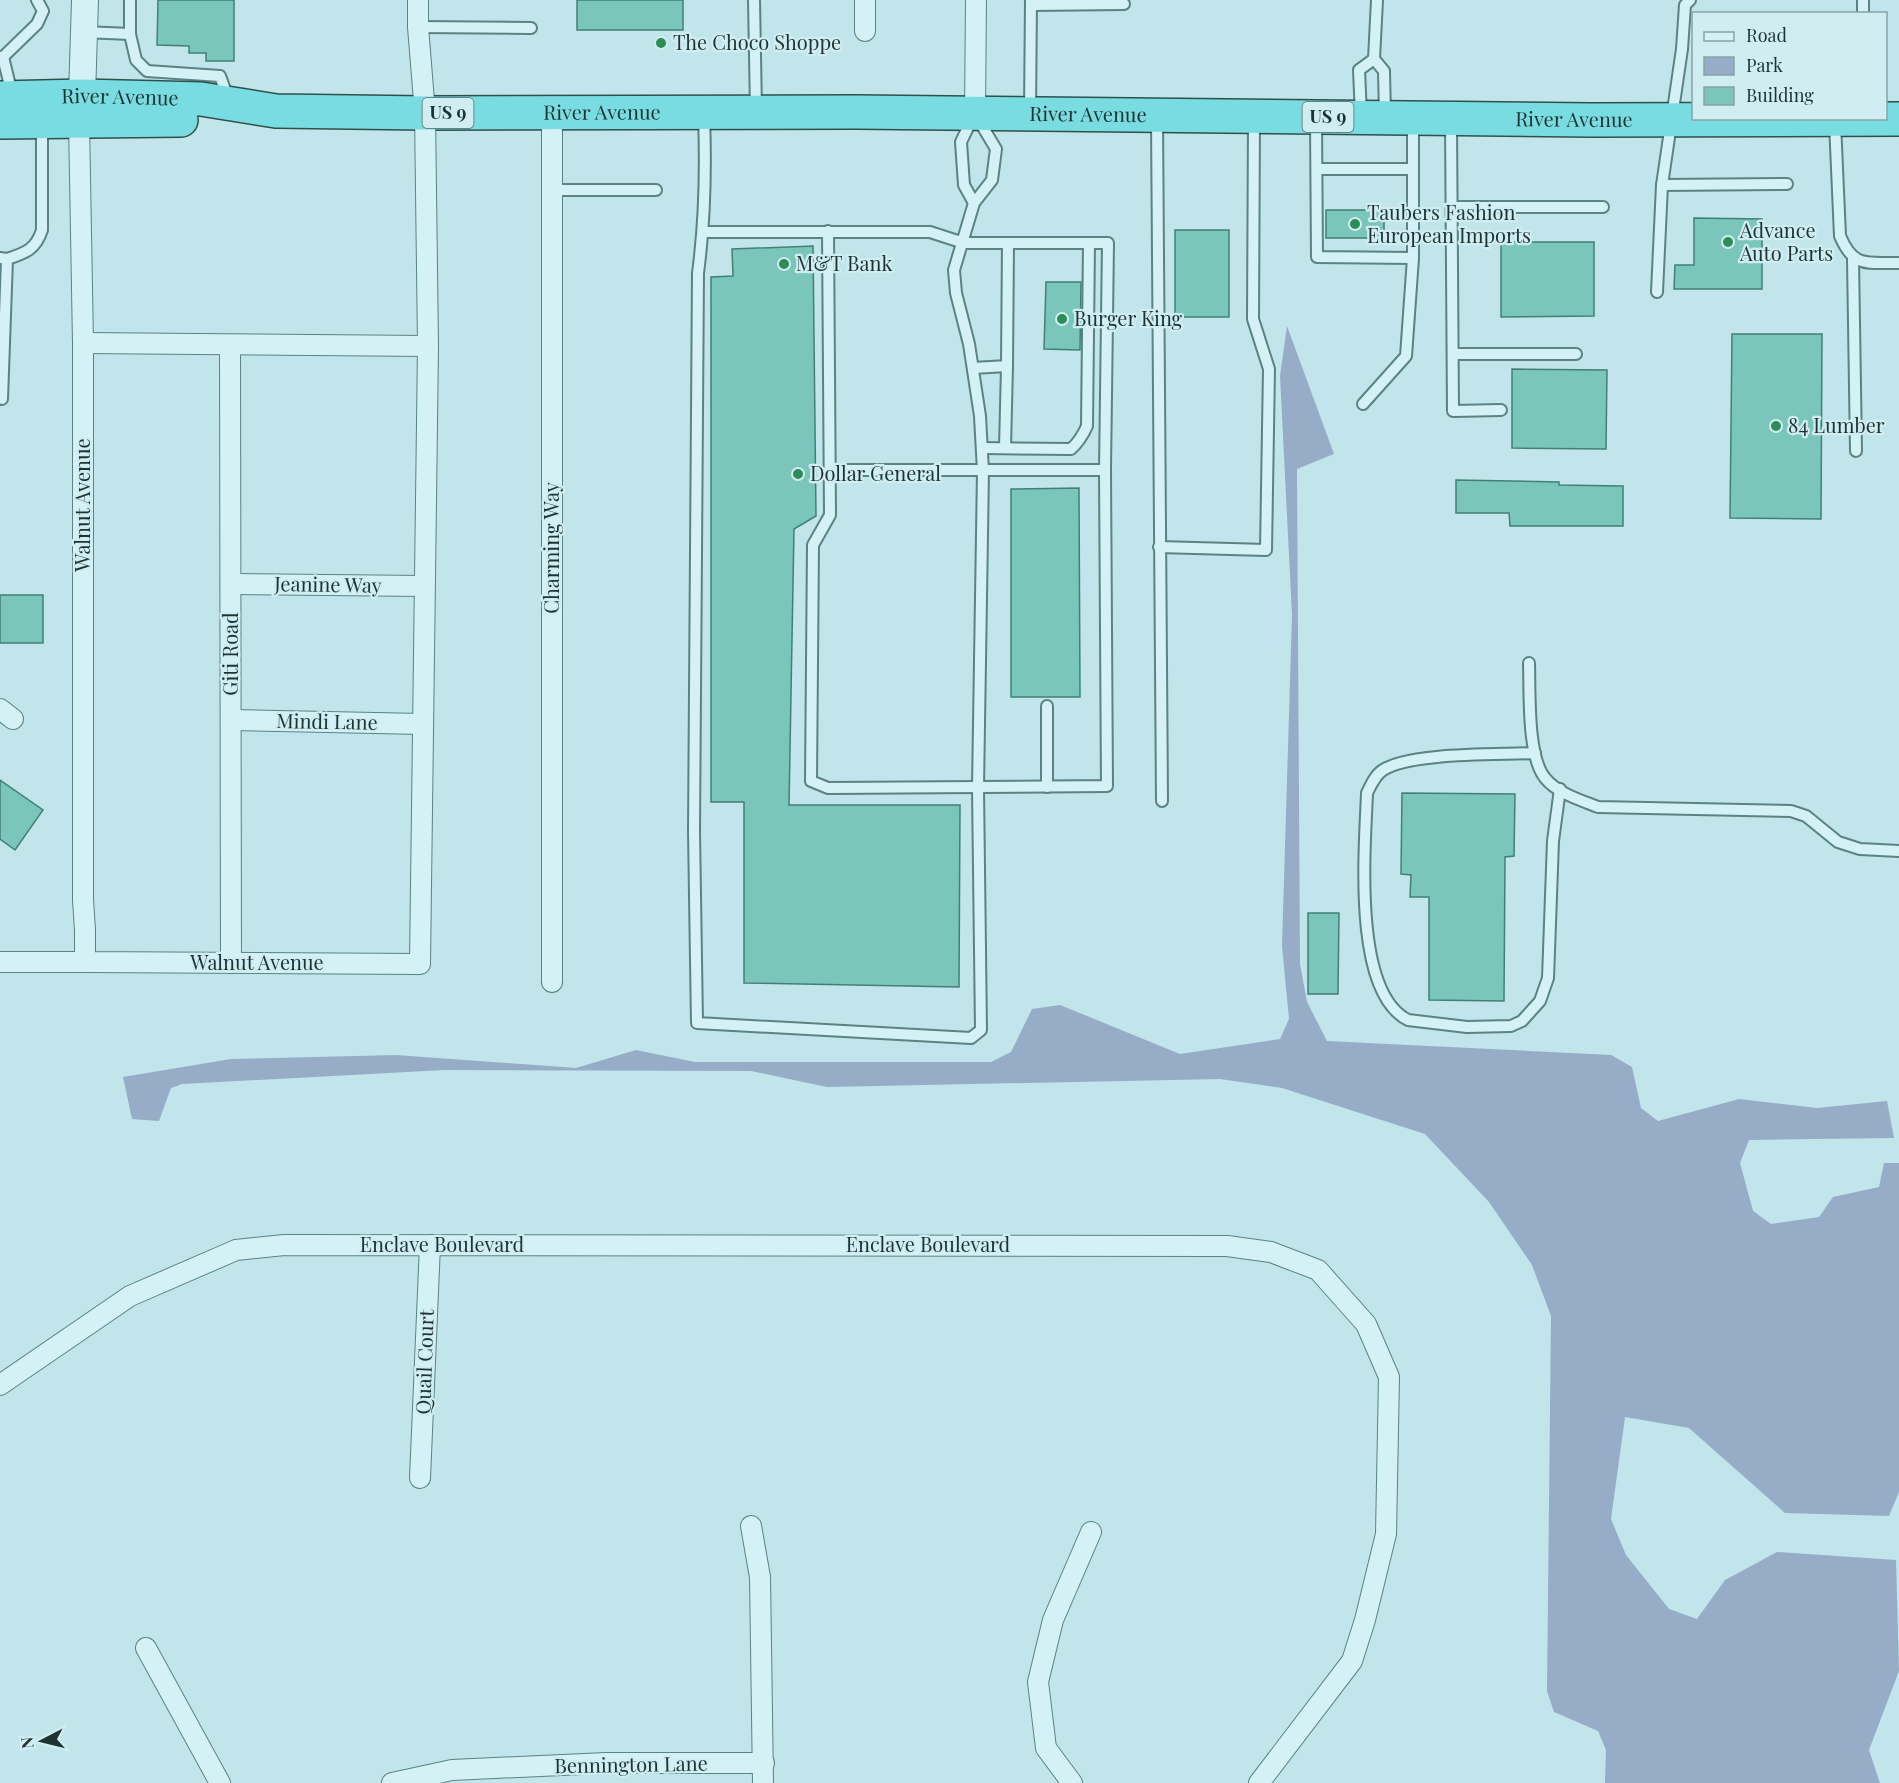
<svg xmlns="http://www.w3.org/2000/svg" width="1899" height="1783" font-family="'Playfair Display',serif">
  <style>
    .green { fill: #96acc7 }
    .building { fill: #7ac6bb; stroke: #428076; stroke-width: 1.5 }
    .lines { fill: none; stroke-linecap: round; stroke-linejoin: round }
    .service-casing { stroke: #5a8381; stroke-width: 14 }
    .minor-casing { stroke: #5a8381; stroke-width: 22 }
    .tertiary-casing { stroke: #5a8381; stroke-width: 28 }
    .trunk-casing { stroke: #2e504d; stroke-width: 36 }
    .service { stroke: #d4f1f6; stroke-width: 10 }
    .minor { stroke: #d4f1f6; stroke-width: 20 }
    .tertiary { stroke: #d4f1f6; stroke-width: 26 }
    .trunk { stroke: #79dce0; stroke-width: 33 }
    .poi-dot { fill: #2e8d57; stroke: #d0edf2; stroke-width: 2 }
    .labels { text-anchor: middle; stroke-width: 4.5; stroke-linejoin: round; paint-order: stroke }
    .shield { fill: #d0edf2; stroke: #536b6c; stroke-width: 1.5 }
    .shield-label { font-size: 18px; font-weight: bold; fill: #1d3332 }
    .poi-label { font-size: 20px; fill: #1d3332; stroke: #d0edf2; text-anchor: start }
    .street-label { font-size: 20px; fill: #1d3332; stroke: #d0edf2 }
  </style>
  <rect width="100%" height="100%" fill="#c1e5ea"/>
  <path class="green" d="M 1287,326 L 1334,454 L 1297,469 L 1300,964 L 1307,1002 L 1327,1041 L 1611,1055 L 1632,1067 L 1641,1108 L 1658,1121 L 1739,1099 L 1817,1108 L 1887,1101 L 1894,1138 L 1749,1140 L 1740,1163 L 1753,1211 L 1771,1224 L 1819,1217 L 1833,1197 L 1879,1187 L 1884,1163 L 1899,1163 L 1899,1492 L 1889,1516 L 1785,1513 L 1689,1428 L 1625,1417 L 1611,1519 L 1626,1555 L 1669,1609 L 1697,1619 L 1725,1580 L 1777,1552 L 1896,1560 L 1899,1671 L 1869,1750 L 1880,1783 L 1605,1783 L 1606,1750 L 1598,1731 L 1554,1712 L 1547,1691 L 1551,1316 L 1532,1265 L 1489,1202 L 1425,1134 L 1282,1088 L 1220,1079 L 827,1087 L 751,1071 L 444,1070 L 182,1084 L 171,1088 L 159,1121 L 132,1119 L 123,1077 L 231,1059 L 396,1055 L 576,1068 L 636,1050 L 695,1062 L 991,1062 L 1011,1052 L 1032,1009 L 1060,1005 L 1180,1054 L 1280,1039 L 1289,1019 L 1282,946 L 1292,615 L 1280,376 Z"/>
  <g class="building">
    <path d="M 158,0 L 234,0 L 234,61 L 206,61 L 206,53 L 189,53 L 189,46 L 157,45 Z"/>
    <rect x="577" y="0" width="106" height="30"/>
    <rect x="1326" y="210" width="58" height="28"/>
    <path d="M 1694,218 L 1762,219 L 1762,289 L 1674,289 L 1675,265 L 1694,265 Z"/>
    <rect x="1175" y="230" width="54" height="87"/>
    <path d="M 1501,242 L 1594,242 L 1594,316 L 1501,317 Z"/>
    <path d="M 813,246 L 816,516 L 794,529 L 789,805 L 960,805 L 959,987 L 744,983 L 744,802 L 711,802 L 711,277 L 733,276 L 732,249 Z"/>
    <path d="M 1046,282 L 1081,282 L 1080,350 L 1044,349 Z"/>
    <path d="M 1732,334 L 1822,334 L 1821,519 L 1730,518 Z"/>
    <path d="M 1512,369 L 1607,370 L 1606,449 L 1512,448 Z"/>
    <path d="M 1456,480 L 1559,482 L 1559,485 L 1623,486 L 1623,526 L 1510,526 L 1509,513 L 1456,513 Z"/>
    <path d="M 1079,488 L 1080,697 L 1011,697 L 1011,489 Z"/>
    <rect x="0" y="595" width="43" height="48"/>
    <path d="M 0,780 L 43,810 L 15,850 L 0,839 Z"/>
    <path d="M 1402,793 L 1515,794 L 1514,856 L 1505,857 L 1504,1001 L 1429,1000 L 1429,897 L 1410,897 L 1411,875 L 1401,874 Z"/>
    <path d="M 1308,913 L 1339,913 L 1338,994 L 1308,994 Z"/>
  </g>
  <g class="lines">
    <g class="service-casing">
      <g id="service">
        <path d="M 130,0 L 130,34 L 136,60 L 147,71 L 220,76 L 228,98"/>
        <path d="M 754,0 L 756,110"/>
        <path d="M 1690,0 L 1685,5 L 1682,49 L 1662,185 L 1787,184"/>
        <path d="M 1863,0 L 1863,14"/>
        <path d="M 1031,5 L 1124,4"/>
        <path d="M 418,27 L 531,28"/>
        <path d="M 84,32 L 130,34"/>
        <path d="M 0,57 L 3,57 L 37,24 L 43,11 L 37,0"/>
        <path d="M 3,57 L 12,94"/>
        <path d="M 1374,59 L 1377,0"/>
        <path d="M 1030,111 L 1031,0"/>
        <path d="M 1361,115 L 1359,70 L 1374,59 L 1384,71 L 1385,115"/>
        <path d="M 704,116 C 706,169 705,220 698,273 L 694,831 L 697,1023 L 971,1038 L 981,1030 L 978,788 L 983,471 L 980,416 L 969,344 L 956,293 L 954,270 L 974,203 L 992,180 L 996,149 L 978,119"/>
        <path d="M 972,119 L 961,142 L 964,185 L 974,203"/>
        <path d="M 1157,119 L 1162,801"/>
        <path d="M 1316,121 L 1317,257 L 1413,258 L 1413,122"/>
        <path d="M 1451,122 L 1453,411 L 1501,410"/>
        <path d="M 1835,123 L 1840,236 C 1854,269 1867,262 1899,263"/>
        <path d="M 1317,169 L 1413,169"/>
        <path d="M 552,190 L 656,190"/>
        <path d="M 1452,207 L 1603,207"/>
        <path d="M 703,232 L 930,232 L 964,243 L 1108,243 L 1105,470 L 1107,786 L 828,788 L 811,781 L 813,545 L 830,515 L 828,231"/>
        <path d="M 0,258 L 7,259 L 2,399"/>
        <path d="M 7,259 C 26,253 36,249 42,230 L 42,126"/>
        <path d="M 1853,259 L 1856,451"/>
        <path d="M 1657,292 L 1662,185"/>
        <path d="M 1453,354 L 1576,354"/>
        <path d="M 973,368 L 1007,366 L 1008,243"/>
        <path d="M 1363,404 L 1406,356 L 1413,258"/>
        <path d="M 982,448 L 1071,449 C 1079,442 1083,435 1087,426 L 1089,243"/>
        <path d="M 1005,448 L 1007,366"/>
        <path d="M 829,470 L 1105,470"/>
        <path d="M 1159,547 L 1266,550 L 1269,369 L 1253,319 L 1254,120"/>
        <path d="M 1529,663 C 1530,692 1527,756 1545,778 C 1557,793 1580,800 1598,807 L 1791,811 L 1806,816 L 1838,842 L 1860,849 L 1899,851"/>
        <path d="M 1047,706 L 1047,787"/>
        <path d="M 1535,753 C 1499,755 1411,752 1383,770 C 1375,775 1371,785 1367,793 C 1365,847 1352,992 1408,1020 L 1467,1027 L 1511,1026 L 1522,1021 L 1540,1001 L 1548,978 L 1553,841 L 1560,789"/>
      </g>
    </g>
    <g class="minor-casing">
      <g id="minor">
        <path d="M 865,0 L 865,31"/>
        <path d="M 975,113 L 976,0"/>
        <path d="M 552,114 L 552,982"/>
        <path d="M 79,122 L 83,343 L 83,900 L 85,930 L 85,962 L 420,964 L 428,346 L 425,113 L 418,27 L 418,0"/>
        <path d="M 83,343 L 428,346"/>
        <path d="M 230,345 L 231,963"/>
        <path d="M 231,584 L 424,586"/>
        <path d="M 0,709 L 13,719"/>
        <path d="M 231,720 L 423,724"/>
        <path d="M 0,962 L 85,962"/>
        <path d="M 0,1385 L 130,1296 L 236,1250 L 284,1245 L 1227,1246 L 1271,1252 L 1318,1270 L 1366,1324 L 1389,1377 L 1386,1534 L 1365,1620 L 1352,1661 L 1259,1783"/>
        <path d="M 420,1478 L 430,1245"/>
        <path d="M 751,1526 L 760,1577 L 763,1783"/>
        <path d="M 146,1648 L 220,1783"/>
        <path d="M 392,1783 L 452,1770 L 606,1763 L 764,1763"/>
        <path d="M 1072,1783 L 1046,1748 L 1038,1682 L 1053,1620 L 1091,1532"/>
      </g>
    </g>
    <g class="tertiary-casing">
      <path id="tertiary" d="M 82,96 L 85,0"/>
    </g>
    <g class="trunk-casing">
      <g id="trunk">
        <path id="s1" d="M 0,98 L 82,96 L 201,99 L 276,111 L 425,113 L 856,112 L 1591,120 L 1899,119"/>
        <path d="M 0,122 L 181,120"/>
      </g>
    </g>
    <use href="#service" class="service"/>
    <use href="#minor" class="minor"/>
    <use href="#tertiary" class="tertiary"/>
    <use href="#trunk" class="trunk"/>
  </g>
  <g class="poi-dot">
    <circle cx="661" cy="43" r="6"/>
    <circle cx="1355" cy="224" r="6"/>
    <circle cx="1728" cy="242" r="6"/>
    <circle cx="784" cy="264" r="6"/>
    <circle cx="1062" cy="319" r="6"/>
    <circle cx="1776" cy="426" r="6"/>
    <circle cx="798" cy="474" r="6"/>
  </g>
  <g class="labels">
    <g class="shield">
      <rect x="422.5" y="98" width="51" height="30" rx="4.5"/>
      <rect x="1302.5" y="102" width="51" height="30" rx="4.5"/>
    </g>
    <g class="shield-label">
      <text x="448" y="119">US 9</text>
      <text x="1328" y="123">US 9</text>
    </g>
    <g class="poi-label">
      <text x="673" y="50">The Choco Shoppe</text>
      <text x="1367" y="220">Taubers Fashion<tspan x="1367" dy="23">European Imports</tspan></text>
      <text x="1740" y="238">Advance<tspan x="1740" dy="23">Auto Parts</tspan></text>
      <text x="796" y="271">M&amp;T Bank</text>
      <text x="1074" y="326">Burger King</text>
      <text x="1788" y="433">84 Lumber</text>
      <text x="810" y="481">Dollar General</text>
    </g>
    <g class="street-label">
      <text dy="7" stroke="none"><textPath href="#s1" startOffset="120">River Avenue</textPath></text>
      <text dy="7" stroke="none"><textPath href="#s1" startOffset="603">River Avenue</textPath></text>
      <text dy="7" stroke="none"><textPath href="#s1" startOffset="1089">River Avenue</textPath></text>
      <text dy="7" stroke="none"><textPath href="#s1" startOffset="1575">River Avenue</textPath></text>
      <text transform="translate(83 505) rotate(-90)" y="7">Walnut Avenue</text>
      <text transform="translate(552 548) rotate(-90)" y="7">Charming Way</text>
      <text transform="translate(328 585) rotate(1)" y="7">Jeanine Way</text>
      <text transform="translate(231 654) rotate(-90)" y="7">Giti Road</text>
      <text transform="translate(327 722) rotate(1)" y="7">Mindi Lane</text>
      <text x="257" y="970">Walnut Avenue</text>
      <text x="442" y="1252">Enclave Boulevard</text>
      <text x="928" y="1252">Enclave Boulevard</text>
      <text transform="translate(425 1362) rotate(-88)" y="7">Quail Court</text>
      <text transform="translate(631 1765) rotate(-1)" y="7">Bennington Lane</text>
    </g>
  </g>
  <rect x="1692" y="12" width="195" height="108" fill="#d0edf2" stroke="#88a3a5" stroke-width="1.5"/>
  <rect x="1704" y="32" width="30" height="9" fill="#d4f1f6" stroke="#88a3a5" stroke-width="1.5"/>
  <text x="1746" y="42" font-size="18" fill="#1d3332">Road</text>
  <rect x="1704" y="57" width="30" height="18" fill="#96acc7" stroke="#88a3a5" stroke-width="1.5"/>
  <text x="1746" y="72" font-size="18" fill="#1d3332">Park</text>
  <rect x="1704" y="87" width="30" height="18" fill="#7ac6bb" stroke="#88a3a5" stroke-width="1.5"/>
  <text x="1746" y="102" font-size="18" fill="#1d3332">Building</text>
  <g transform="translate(42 1741) rotate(263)" stroke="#d0edf2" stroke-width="4.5" paint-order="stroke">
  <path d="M0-4.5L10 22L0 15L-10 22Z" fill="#1d3332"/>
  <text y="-9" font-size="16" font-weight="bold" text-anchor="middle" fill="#1d3332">N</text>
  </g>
</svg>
